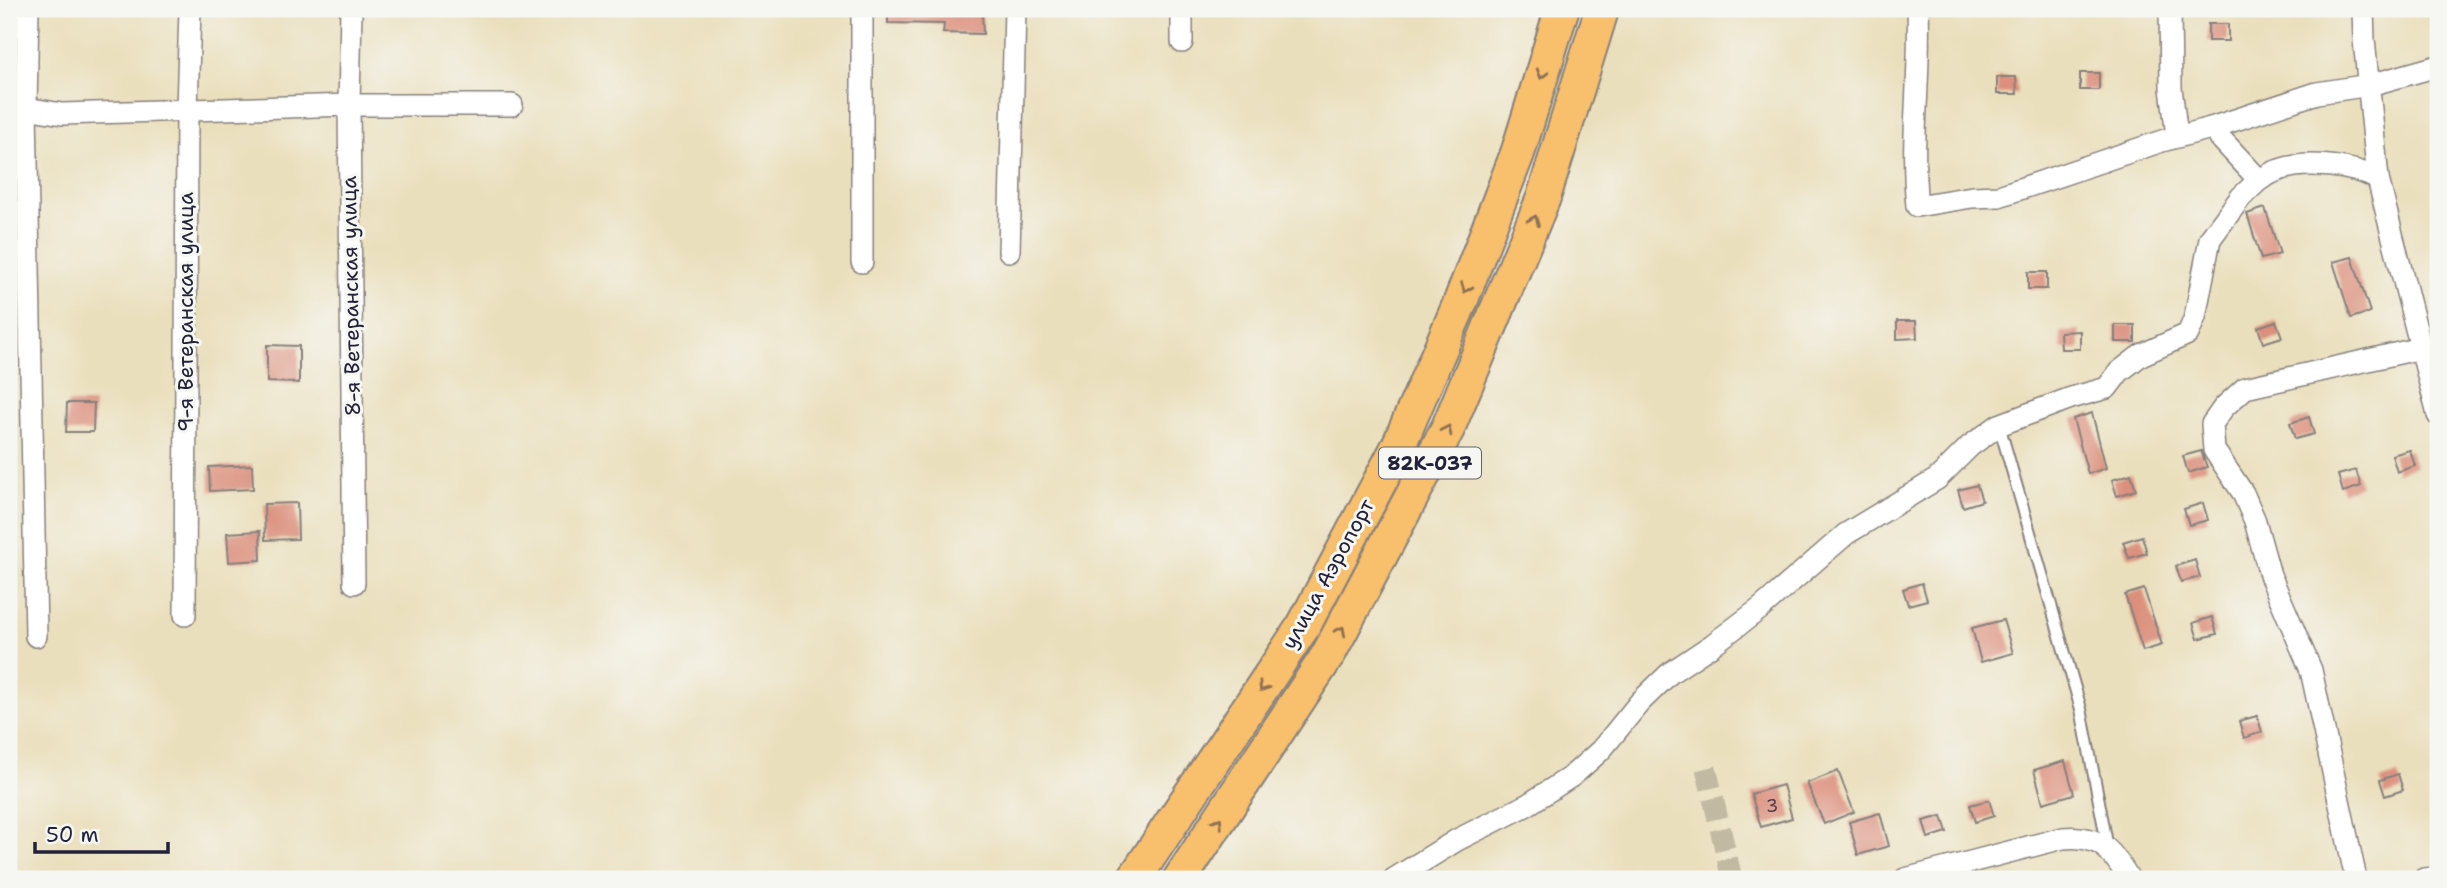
<svg xmlns="http://www.w3.org/2000/svg" width="2447" height="888" font-family="'Shantell Sans',sans-serif">
  <style>
    .building { fill: #db8f7c }
    .lines { fill: none; stroke-linecap: round; stroke-linejoin: round }
    .minor-tunnel { stroke: #c2b9a2; stroke-width: 21; stroke-dasharray: 21 10; stroke-linecap: butt }
    .service-casing { stroke: #86807c; stroke-width: 14 }
    .minor-casing { stroke: #86807c; stroke-width: 24 }
    .primary-casing { stroke: #86807c; stroke-width: 37 }
    .service { stroke: #fff; stroke-width: 10 }
    .minor { stroke: #fff; stroke-width: 21 }
    .primary { stroke: #f8bf6c; stroke-width: 33 }
    .oneway { stroke: #8d7054 }
    .labels { text-anchor: middle; stroke-width: 6; stroke-linejoin: round; paint-order: stroke }
    .number-label { font-size: 18px; fill: #503d4b }
    .shield { fill: #f6f6f2; stroke: #626272; stroke-width: 2 }
    .shield-label { font-size: 19px; font-weight: bold; fill: #22223b }
    .street-label { font-size: 21px; fill: #22223b; stroke: #f6f6f2 }
  </style>
  <rect width="100%" height="100%" fill="#f6f6f2"/>
  <filter id="ink" filterUnits="userSpaceOnUse"><feTurbulence type="fractalNoise" baseFrequency=".0143" numOctaves="2"/><feDisplacementMap in="SourceGraphic" scale="14" xChannelSelector="R" yChannelSelector="G"/><feConvolveMatrix kernelMatrix="1 2 1 2 8 2 1 2 1" color-interpolation-filters="sRGB"/></filter>
  <filter id="wash" filterUnits="userSpaceOnUse"><feTurbulence type="fractalNoise" baseFrequency=".00686" numOctaves="4" result="noise"/><feDisplacementMap in="SourceGraphic" scale="28" xChannelSelector="R" yChannelSelector="G"/><feGaussianBlur stdDeviation="1.57" result="paint"/><feColorMatrix in="noise" values="0 0 0 0 0 0 0 0 0 0 0 0 0 0 0 0 0 1.4 0 .05"/><feComposite in="paint" operator="in"/></filter>
  <g filter="url(#wash)">
    <rect width="100%" height="100%" fill="#eadfbc"/>
    <g id="blocks">
      <g class="building">
        <path d="M 888,9 L 982,9 L 983,34 L 943,33 L 944,24 L 888,23 Z"/>
        <rect x="2208" y="24" width="20" height="17"/>
        <rect x="2080" y="73" width="19" height="17"/>
        <path d="M 1997,77 L 2016,77 L 2017,94 L 1997,94 Z"/>
        <path d="M 2265,208 L 2280,254 L 2261,259 L 2247,214 Z"/>
        <path d="M 2352,257 L 2370,312 L 2351,318 L 2333,262 Z"/>
        <rect x="2028" y="272" width="19" height="17"/>
        <path d="M 1897,321 L 1916,321 L 1917,338 L 1897,339 Z"/>
        <path d="M 2276,321 L 2282,337 L 2263,343 L 2258,327 Z"/>
        <rect x="2115" y="325" width="20" height="17"/>
        <path d="M 2080,331 L 2080,349 L 2061,349 L 2060,332 Z"/>
        <path d="M 267,345 L 299,346 L 299,383 L 267,382 Z"/>
        <path d="M 67,403 L 94,403 L 93,432 L 66,432 Z"/>
        <path d="M 2092,413 L 2106,468 L 2088,474 L 2073,419 Z"/>
        <path d="M 2309,417 L 2314,434 L 2295,439 L 2290,423 Z"/>
        <path d="M 2410,450 L 2415,466 L 2397,472 L 2392,455 Z"/>
        <path d="M 2201,451 L 2207,467 L 2188,473 L 2183,456 Z"/>
        <path d="M 252,465 L 253,489 L 210,491 L 209,467 Z"/>
        <path d="M 2356,470 L 2361,486 L 2343,492 L 2338,475 Z"/>
        <path d="M 2131,474 L 2136,490 L 2117,496 L 2112,480 Z"/>
        <path d="M 1977,485 L 1982,501 L 1963,507 L 1958,490 Z"/>
        <path d="M 297,503 L 298,539 L 265,540 L 264,504 Z"/>
        <path d="M 2203,503 L 2208,520 L 2189,525 L 2184,509 Z"/>
        <path d="M 260,531 L 261,560 L 229,562 L 227,533 Z"/>
        <path d="M 2142,536 L 2147,553 L 2129,558 L 2123,542 Z"/>
        <path d="M 2195,560 L 2200,577 L 2181,582 L 2176,566 Z"/>
        <path d="M 1922,583 L 1927,600 L 1908,605 L 1903,589 Z"/>
        <path d="M 2144,589 L 2162,645 L 2143,651 L 2125,595 Z"/>
        <path d="M 2212,617 L 2217,634 L 2198,639 L 2193,623 Z"/>
        <path d="M 2003,620 L 2013,653 L 1981,662 L 1972,628 Z"/>
        <path d="M 2257,716 L 2262,732 L 2244,738 L 2239,721 Z"/>
        <path d="M 2065,761 L 2074,794 L 2043,803 L 2034,770 Z"/>
        <path d="M 1838,771 L 1854,812 L 1824,824 L 1807,783 Z"/>
        <path d="M 2398,774 L 2403,790 L 2385,796 L 2380,780 Z"/>
        <path d="M 1783,785 L 1792,818 L 1761,827 L 1751,794 Z"/>
        <path d="M 1989,800 L 1994,816 L 1975,822 L 1970,805 Z"/>
        <path d="M 1880,813 L 1889,846 L 1858,855 L 1849,822 Z"/>
        <path d="M 1942,816 L 1947,832 L 1928,838 L 1923,821 Z"/>
      </g>
    </g>
  </g>
  <g filter="url(#ink)">
    <use href="#blocks" fill-opacity="0" stroke="#86807c" stroke-width="2"/>
    <g class="lines">
      <path class="minor-tunnel" d="M 1706,768 L 1732,879"/>
      <g class="service-casing">
        <path id="service" d="M 1999,425 L 2081,709 L 2108,848"/>
      </g>
      <g class="minor-casing">
        <g id="minor">
          <path d="M 28,9 L 26,108 L 36,636"/>
          <path d="M 351,9 L 349,105 L 354,583"/>
          <path d="M 1918,9 C 1921,75 1910,140 1917,206 L 1972,197 L 1999,196 L 2162,141 L 2211,128 L 2317,93 L 2370,85 L 2438,66"/>
          <path d="M 2170,9 L 2171,88 L 2177,136"/>
          <path d="M 2363,9 L 2364,40 L 2378,179"/>
          <path d="M 1182,42 L 1182,9"/>
          <path d="M 9,111 L 26,108 L 62,114 L 349,105 L 512,105"/>
          <path d="M 2259,180 C 2265,177 2272,172 2279,170 C 2306,160 2353,166 2378,179 L 2438,415"/>
          <path d="M 1009,251 L 1015,9"/>
          <path d="M 862,262 L 862,9"/>
          <path d="M 185,615 L 187,109 L 190,9"/>
          <path d="M 1394,879 L 1457,840 L 1527,805 L 1572,776 L 1601,750 L 1640,702 L 1670,673 L 1712,645 L 1761,608 L 1846,534 L 1937,479 L 1970,446 L 1999,425 L 2071,398 L 2107,388 L 2119,372 L 2141,355 L 2188,334 L 2195,317 L 2210,239 L 2241,197 L 2259,180 L 2211,128"/>
          <path d="M 1905,879 L 2063,838 C 2099,834 2112,850 2129,879"/>
          <path d="M 2356,879 L 2311,670 L 2270,575 L 2255,521 L 2243,493 L 2214,450 L 2212,424 L 2224,407 L 2245,388 L 2421,348"/>
          <path d="M 2424,879 L 2438,878"/>
        </g>
      </g>
      <g class="primary-casing">
        <g id="primary">
          <path d="M 1134,879 L 1304,625 L 1398,447 L 1460,303 L 1518,152 L 1562,9"/>
          <path d="M 1180,879 L 1328,655 L 1448,428 L 1543,199 L 1602,9"/>
        </g>
      </g>
      <use href="#service" class="service"/>
      <use href="#minor" class="minor"/>
      <use href="#primary" class="primary"/>
    </g>
    <defs><path id="oneway-chevron" d="M-2-3.5L2.5 0L-2 3.5" fill="none" stroke-width="1.6" stroke-linecap="round" stroke-linejoin="round" transform="scale(1.75)"/></defs>
    <g class="oneway">
      <use href="#oneway-chevron" transform="translate(1542 74) rotate(107)"/>
      <use href="#oneway-chevron" transform="translate(1534 220) rotate(-68)"/>
      <use href="#oneway-chevron" transform="translate(1466 288) rotate(111)"/>
      <use href="#oneway-chevron" transform="translate(1447 430) rotate(-64)"/>
      <use href="#oneway-chevron" transform="translate(1341 631) rotate(-62)"/>
      <use href="#oneway-chevron" transform="translate(1263 687) rotate(124)"/>
      <use href="#oneway-chevron" transform="translate(1218 822) rotate(-57)"/>
    </g>
  </g>
  <g class="labels">
    <g class="number-label">
      <text x="1772" y="812">3</text>
    </g>
    <rect class="shield" x="1379" y="447.5" width="102" height="31" rx="5"/>
    <g class="shield-label">
      <text x="1430" y="470">82К-037</text>
    </g>
    <g class="street-label">
      <text transform="translate(351 296) rotate(-91)" y="7">8-я Ветеранская улица</text>
      <text transform="translate(186 312) rotate(-90)" y="7">9-я Ветеранская улица</text>
      <text transform="translate(1328 574) rotate(-61)" y="7">улица Аэропорт</text>
    </g>
  </g>
  <rect width="2447" height="888" fill="none" stroke="#f6f6f2" stroke-width="35"/>
  <path d="M35 842v10h133v-10" fill="none" stroke="#22223b" stroke-width="3.5"/>
  <text x="46" y="842" font-size="21" fill="#22223b" stroke="#f6f6f2" stroke-width="5" paint-order="stroke">50 m</text>
</svg>
